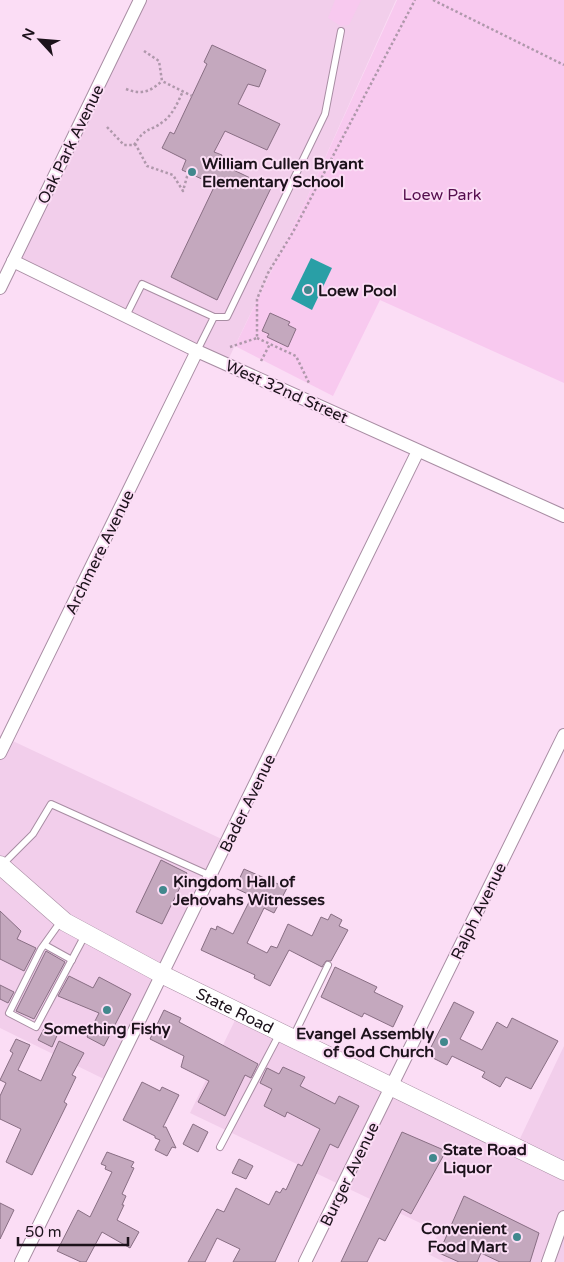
<svg xmlns="http://www.w3.org/2000/svg" width="564" height="1262" font-family="'Varela Round',sans-serif">
  <style>
    .built { fill: #f2ceeb }
    .green { fill: #f8c9ef }
    .water { fill: #299fa6 }
    .building { fill: #c4a8be; stroke: #886e83 }
    .lines { fill: none; stroke-linecap: round; stroke-linejoin: round }
    .service-casing { stroke: #a88da3; stroke-width: 8 }
    .minor-casing { stroke: #a88da3; stroke-width: 14 }
    .secondary-casing { stroke: #a88da3; stroke-width: 19 }
    .path { stroke: #af98ab; stroke-width: 2.5; stroke-dasharray: 2.5 2.5; stroke-linecap: butt }
    .service { stroke: #fff; stroke-width: 6 }
    .minor { stroke: #fff; stroke-width: 12 }
    .secondary { stroke: #fff; stroke-width: 18 }
    .poi-dot { fill: #41888d; stroke: #fbddf5; stroke-width: 2 }
    .labels { text-anchor: middle; stroke-width: 4; stroke-linejoin: round; paint-order: stroke }
    .street-label { font-size: 16px; fill: #1c121b; stroke: #fbddf5 }
    .poi-label { font-size: 16px; font-weight: bold; fill: #1c121b; stroke: #fbddf5; text-anchor: start }
    .park-label { font-size: 16px; fill: #540f4d; stroke: #fbddf5 }
  </style>
  <rect width="100%" height="100%" fill="#fbddf5"/>
  <g class="built">
    <path d="M 140,0 L 396,0 L 306,200 L 226,364 L 13,261 Z"/>
    <path d="M 0,735 L 228,842 L 110,1082 L 0,1028 Z"/>
    <path d="M 239,1012 L 516,1147 L 564,1046 L 564,1262 L 444,1262 L 428,1254 L 439,1232 L 190,1113 Z"/>
  </g>
  <g class="green">
    <path d="M 335,0 L 361,0 L 349,25 L 341,26 L 328,18 Z"/>
    <path d="M 397,0 L 564,0 L 564,383 L 380,300 L 333,396 L 235,346 L 306,200 Z"/>
  </g>
  <path class="water" d="M 311,258 L 332,268 L 312,310 L 291,299 Z"/>
  <g class="building">
    <path d="M 212,45 L 266,70 L 259,87 L 248,84 L 238,104 L 280,124 L 267,150 L 225,131 L 214,152 L 222,155 L 219,163 L 271,188 L 217,300 L 171,277 L 215,185 L 182,170 L 186,160 L 162,148 L 170,132 L 174,134 L 207,64 L 204,62 Z"/>
    <path d="M 270,313 L 290,322 L 288,325 L 296,329 L 288,347 L 267,337 L 269,334 L 262,331 Z"/>
    <path d="M 161,860 L 187,873 L 162,924 L 136,912 Z"/>
    <path d="M 244,869 L 287,888 L 274,913 L 264,908 L 247,943 L 267,953 L 271,946 L 277,948 L 288,924 L 312,936 L 321,917 L 328,920 L 331,914 L 342,920 L 339,926 L 348,930 L 331,961 L 326,961 L 322,967 L 289,950 L 270,986 L 254,978 L 255,975 L 201,950 L 211,928 L 216,930 L 217,926 L 233,934 L 252,896 L 235,888 Z"/>
    <path d="M 0,911 L 21,931 L 17,939 L 36,948 L 24,971 L 0,959 Z"/>
    <path d="M 46,951 L 65,962 L 34,1019 L 16,1011 Z"/>
    <path d="M 335,967 L 377,987 L 374,992 L 403,1006 L 393,1027 L 364,1013 L 362,1017 L 321,997 Z"/>
    <path d="M 69,976 L 93,988 L 99,977 L 131,994 L 104,1046 L 87,1037 L 99,1013 L 58,996 Z"/>
    <path d="M 0,985 L 14,992 L 8,1003 L 0,999 Z"/>
    <path d="M 454,1002 L 474,1012 L 460,1039 L 482,1050 L 497,1022 L 507,1028 L 512,1018 L 558,1041 L 531,1089 L 506,1077 L 500,1087 L 482,1077 L 485,1072 L 452,1056 L 447,1065 L 427,1055 Z"/>
    <path d="M 164,1010 L 181,1018 L 179,1022 L 258,1064 L 251,1078 L 245,1075 L 225,1116 L 198,1102 L 209,1081 L 181,1067 L 184,1056 L 150,1039 Z"/>
    <path d="M 46,1025 L 59,1031 L 52,1047 L 38,1040 Z"/>
    <path d="M 16,1039 L 30,1045 L 18,1070 L 41,1081 L 59,1041 L 84,1053 L 72,1075 L 76,1077 L 64,1102 L 67,1104 L 32,1175 L 6,1162 L 21,1129 L 0,1119 L 0,1096 L 6,1083 L 0,1080 L 13,1053 L 10,1051 Z"/>
    <path d="M 283,1067 L 305,1077 L 300,1086 L 335,1104 L 339,1096 L 359,1106 L 338,1148 L 330,1144 L 275,1262 L 233,1262 L 240,1249 L 217,1238 L 205,1262 L 188,1262 L 217,1209 L 224,1212 L 236,1188 L 269,1205 L 276,1191 L 280,1193 L 283,1188 L 286,1190 L 298,1164 L 302,1166 L 320,1129 L 287,1112 L 285,1117 L 264,1106 L 272,1089 L 260,1083 L 267,1068 L 279,1074 Z"/>
    <path d="M 142,1082 L 160,1091 L 162,1087 L 179,1095 L 163,1127 L 166,1127 L 176,1148 L 172,1147 L 167,1156 L 155,1150 L 160,1140 L 155,1138 L 155,1136 L 123,1120 Z"/>
    <path d="M 193,1124 L 208,1132 L 198,1152 L 183,1144 Z"/>
    <path d="M 402,1132 L 446,1151 L 411,1214 L 402,1209 L 385,1241 L 379,1238 L 367,1262 L 341,1262 Z"/>
    <path d="M 107,1152 L 134,1162 L 131,1167 L 134,1168 L 122,1194 L 126,1196 L 122,1205 L 124,1205 L 117,1220 L 139,1232 L 130,1248 L 102,1232 L 86,1262 L 81,1262 L 57,1251 L 78,1210 L 90,1217 L 112,1172 L 105,1169 L 106,1166 L 101,1164 Z"/>
    <path d="M 239,1159 L 253,1166 L 246,1179 L 232,1173 Z"/>
    <path d="M 464,1196 L 539,1233 L 530,1262 L 500,1262 L 481,1253 L 477,1262 L 459,1262 L 439,1253 Z"/>
    <path d="M 0,1203 L 14,1210 L 0,1239 Z"/>
  </g>
  <g class="lines">
    <g class="service-casing">
      <g id="service">
        <path d="M 126,316 L 142,284 L 214,317 L 197,351"/>
        <path d="M 214,317 L 227,317 L 325,114 L 341,31"/>
        <path d="M 2,865 L 33,834 L 51,804 L 211,876"/>
        <path d="M 61,921 L 41,949 L 9,1013 L 36,1027 L 85,935"/>
        <path d="M 45,945 L 72,960"/>
        <path d="M 293,1037 L 328,965"/>
        <path d="M 220,1147 L 280,1033"/>
      </g>
    </g>
    <g class="minor-casing">
      <g id="minor">
        <path d="M 13,261 L 197,351 L 564,516"/>
        <path d="M 0,288 L 140,0"/>
        <path d="M 0,753 L 197,351"/>
        <path d="M 21,1262 L 418,451"/>
        <path d="M 305,1262 L 564,735"/>
        <path d="M 548,1262 L 564,1217"/>
      </g>
    </g>
    <g class="secondary-casing">
      <g id="secondary">
        <path id="s1" d="M 0,865 L 65,922 L 163,975 L 564,1171"/>
      </g>
    </g>
    <g class="path">
      <path d="M 433,0 L 564,65"/>
      <path d="M 144,51 L 159,61 L 162,81 L 192,96"/>
      <path d="M 126,89 C 141,95 150,92 162,81"/>
      <path d="M 107,127 L 124,145 L 136,145 L 147,166 L 173,175 L 183,191 L 188,173"/>
      <path d="M 134,145 C 147,125 149,133 164,121 C 173,114 178,102 183,91"/>
      <path d="M 257,338 L 296,356 L 309,383"/>
      <path d="M 230,347 L 257,338 L 257,299 L 268,273 L 293,232 L 415,0"/>
      <path d="M 261,361 L 270,344"/>
    </g>
    <use href="#service" class="service"/>
    <use href="#minor" class="minor"/>
    <use href="#secondary" class="secondary"/>
  </g>
  <g class="poi-dot">
    <circle cx="192" cy="172" r="5"/>
    <circle cx="308" cy="290" r="5"/>
    <circle cx="163" cy="890" r="5"/>
    <circle cx="107" cy="1010" r="5"/>
    <circle cx="444" cy="1042" r="5"/>
    <circle cx="433" cy="1158" r="5"/>
    <circle cx="517" cy="1237" r="5"/>
  </g>
  <g class="labels">
    <g class="street-label">
      <text transform="translate(70 144) rotate(-64)" y="6">Oak Park Avenue</text>
      <text transform="translate(287 391) rotate(24)" y="6">West 32nd Street</text>
      <text transform="translate(99 552) rotate(-64)" y="6">Archmere Avenue</text>
      <text transform="translate(247 803) rotate(-64)" y="6">Bader Avenue</text>
      <text transform="translate(478 911) rotate(-64)" y="6">Ralph Avenue</text>
      <text dy="6" stroke="none"><textPath href="#s1" startOffset="278">State Road</textPath></text>
      <text transform="translate(349 1174) rotate(-64)" y="6">Burger Avenue</text>
    </g>
    <g class="poi-label">
      <text x="202" y="169">William Cullen Bryant<tspan x="202" dy="18">Elementary School</tspan></text>
      <text x="318" y="296">Loew Pool</text>
      <text x="173" y="887">Kingdom Hall of<tspan x="173" dy="18">Jehovahs Witnesses</tspan></text>
      <text x="107" y="1034" text-anchor="middle">Something Fishy</text>
      <text x="434" y="1039" text-anchor="end">Evangel Assembly<tspan x="434" dy="18">of God Church</tspan></text>
      <text x="443" y="1155">State Road<tspan x="443" dy="18">Liquor</tspan></text>
      <text x="507" y="1234" text-anchor="end">Convenient<tspan x="507" dy="18">Food Mart</tspan></text>
    </g>
    <g class="park-label">
      <text x="442" y="200">Loew Park</text>
    </g>
  </g>
  <g transform="translate(40 40) rotate(296)" stroke="#fbddf5" stroke-width="4" paint-order="stroke">
  <path d="M0-4L9 19L0 12L-9 19Z" fill="#1c121b"/>
  <text y="-8" font-size="14" font-weight="bold" text-anchor="middle" fill="#1c121b">N</text>
  </g>
  <path d="M18 1237v8h110v-8" fill="none" stroke="#1c121b" stroke-width="2.5"/>
  <text x="25" y="1237" font-size="15" fill="#1c121b" stroke="#fbddf5" stroke-width="4" paint-order="stroke">50 m</text>
</svg>
